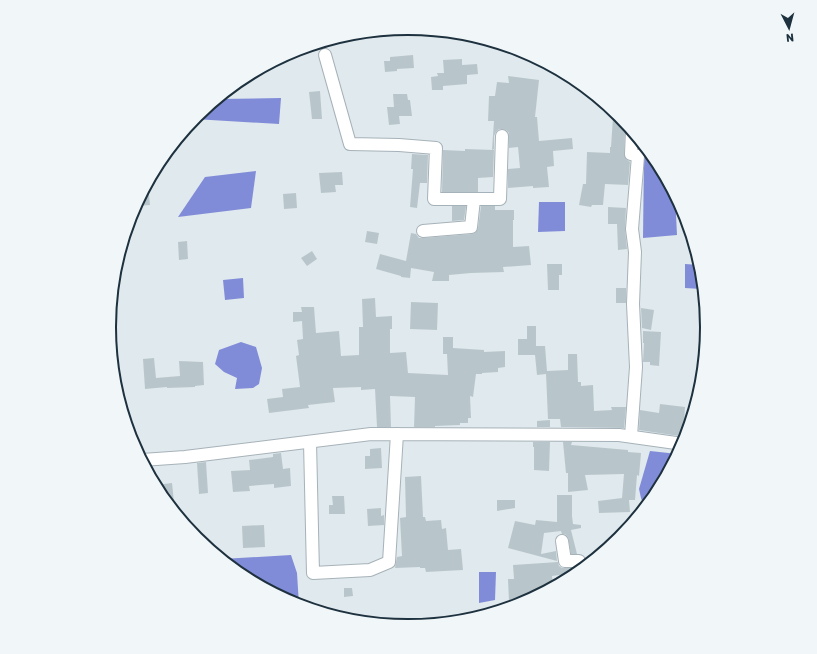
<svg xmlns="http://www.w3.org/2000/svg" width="817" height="654" font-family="Rubik,sans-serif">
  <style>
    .water { fill: #818cd9 }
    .building { fill: #b8c6cb }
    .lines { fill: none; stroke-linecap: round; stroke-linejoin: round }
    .street-casing { stroke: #a6b2b9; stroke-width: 14 }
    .street { stroke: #fff; stroke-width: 12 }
    .rim { fill: none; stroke: #1e313f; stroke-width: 2 }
  </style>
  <rect width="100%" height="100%" fill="#e0e9ed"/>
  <g class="water">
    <path d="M 281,98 L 279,124 L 194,119 L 197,115 L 217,99 Z"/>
    <path d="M 644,155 L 652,155 L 657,161 L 675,194 L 677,235 L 643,238 Z"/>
    <path d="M 256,171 L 251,208 L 178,217 L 205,177 Z"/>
    <path d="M 539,202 L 565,202 L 565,231 L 538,232 Z"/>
    <path d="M 685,264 L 700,265 L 701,289 L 685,288 Z"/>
    <path d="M 243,278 L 244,298 L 225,300 L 223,280 Z"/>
    <path d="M 241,342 L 256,347 L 262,368 L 259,384 L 253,388 L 235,389 L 237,378 L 224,372 L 215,364 L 219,350 Z"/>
    <path d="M 650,451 L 678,454 L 657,493 L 645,508 L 641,498 L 639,489 Z"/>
    <path d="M 291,555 L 297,573 L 299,605 L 294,603 L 242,575 L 222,559 Z"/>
    <path d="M 479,572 L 496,572 L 495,600 L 479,603 Z"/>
  </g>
  <g class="building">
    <path d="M 413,55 L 414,68 L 397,69 L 397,71 L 385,72 L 384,61 L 390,61 L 390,57 Z"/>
    <path d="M 462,59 L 462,65 L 477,64 L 478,74 L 467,75 L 467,84 L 443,86 L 443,90 L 432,90 L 431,77 L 438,76 L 437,73 L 444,73 L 443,60 Z"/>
    <path d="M 508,76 L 539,80 L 535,117 L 537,117 L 539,141 L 572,138 L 573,149 L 553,151 L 554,166 L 547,167 L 549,187 L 533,188 L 533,186 L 508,188 L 508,169 L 520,168 L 518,147 L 509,148 L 509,133 L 506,130 L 502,129 L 499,129 L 496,132 L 494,136 L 494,149 L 492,150 L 494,121 L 488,121 L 489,96 L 495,96 L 497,82 L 509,83 Z"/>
    <path d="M 320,91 L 322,119 L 312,119 L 309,92 Z"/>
    <path d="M 393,94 L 407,94 L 408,100 L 410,100 L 412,116 L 399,116 L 400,124 L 389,125 L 387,107 L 394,107 Z"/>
    <path d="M 613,117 L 622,118 L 627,124 L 625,130 L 624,154 L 626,159 L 630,162 L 628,185 L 605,184 L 603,205 L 592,205 L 591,207 L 579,205 L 583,184 L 586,184 L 587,152 L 610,153 L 610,147 L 611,147 Z"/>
    <path d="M 465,149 L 494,150 L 493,177 L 478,178 L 478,192 L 442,192 L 443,150 L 465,151 Z"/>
    <path d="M 412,154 L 428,155 L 427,183 L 420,183 L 417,208 L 410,207 L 413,169 L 411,169 Z"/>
    <path d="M 342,172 L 343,185 L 335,185 L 336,192 L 321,193 L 319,173 Z"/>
    <path d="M 148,184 L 150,205 L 136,206 L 142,194 Z"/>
    <path d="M 296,193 L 297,208 L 284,209 L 283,194 Z"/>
    <path d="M 452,206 L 466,206 L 464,220 L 452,221 Z"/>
    <path d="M 481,206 L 495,206 L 495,210 L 514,210 L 514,220 L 513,220 L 513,247 L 529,246 L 531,265 L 503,267 L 504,272 L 471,273 L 449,275 L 449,281 L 432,281 L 434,272 L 411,268 L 410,278 L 401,277 L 401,276 L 376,269 L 380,254 L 406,261 L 411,233 L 416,234 L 419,238 L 424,238 L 472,234 L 475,233 L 478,228 Z"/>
    <path d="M 608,207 L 626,208 L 625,229 L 627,249 L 618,250 L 617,224 L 608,224 Z"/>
    <path d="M 367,231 L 379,233 L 377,244 L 365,242 Z"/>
    <path d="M 187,241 L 188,259 L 179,260 L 178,242 Z"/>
    <path d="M 312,251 L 317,259 L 307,266 L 301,258 Z"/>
    <path d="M 547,264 L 562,264 L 562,275 L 559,275 L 559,290 L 548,290 Z"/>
    <rect x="616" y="288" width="10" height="15"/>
    <path d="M 375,298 L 376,317 L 392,316 L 392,329 L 390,329 L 390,353 L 406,352 L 408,373 L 448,375 L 447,354 L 443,354 L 443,337 L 453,337 L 453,348 L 484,350 L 484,352 L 505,351 L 505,367 L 498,368 L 498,372 L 482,373 L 482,374 L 476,374 L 473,397 L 470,396 L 471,418 L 468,418 L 468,423 L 460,423 L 460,425 L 435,426 L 435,427 L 414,427 L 415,397 L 390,396 L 391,427 L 377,427 L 375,389 L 361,390 L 361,387 L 333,388 L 335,402 L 308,405 L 309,408 L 269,413 L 267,399 L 283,397 L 282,389 L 300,387 L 296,356 L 299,355 L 297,340 L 303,339 L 302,321 L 293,322 L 293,312 L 302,312 L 301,307 L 314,307 L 316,333 L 339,331 L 341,356 L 359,355 L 359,327 L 363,327 L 362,299 Z"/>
    <path d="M 411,302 L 438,303 L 437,330 L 410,329 Z"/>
    <path d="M 641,308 L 654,310 L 651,330 L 642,328 Z"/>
    <path d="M 527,326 L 536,326 L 536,346 L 545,346 L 547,371 L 568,370 L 568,354 L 577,354 L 578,382 L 581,382 L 581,386 L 593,385 L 594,411 L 612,410 L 611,407 L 626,407 L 624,428 L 561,427 L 560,419 L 548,419 L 546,374 L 537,375 L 535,355 L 518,355 L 518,339 L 527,339 Z"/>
    <path d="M 643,331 L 661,332 L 659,366 L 650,365 L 650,362 L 643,362 L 644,343 L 643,343 Z"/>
    <path d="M 154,358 L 156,378 L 180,376 L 179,361 L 203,362 L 204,385 L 195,386 L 195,387 L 167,388 L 167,387 L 145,389 L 143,359 Z"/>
    <path d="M 660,404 L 685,407 L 684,424 L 690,425 L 686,437 L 639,430 L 640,410 L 659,413 Z"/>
    <path d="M 550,420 L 550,427 L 537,427 L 537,421 Z"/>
    <path d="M 533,442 L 550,442 L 549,471 L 534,470 L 534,447 L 533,447 Z"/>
    <path d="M 563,442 L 572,442 L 571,445 L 628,450 L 628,452 L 641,453 L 639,476 L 637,475 L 635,500 L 629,500 L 630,512 L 599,513 L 598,501 L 622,498 L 624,474 L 585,475 L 588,490 L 568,492 L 568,473 L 566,473 Z"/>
    <path d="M 381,448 L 382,468 L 365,469 L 365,456 L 370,456 L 370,449 Z"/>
    <path d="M 281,453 L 283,469 L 290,468 L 291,486 L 274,488 L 274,484 L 249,486 L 250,491 L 233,492 L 231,471 L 250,470 L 249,460 L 273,457 L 273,454 Z"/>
    <path d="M 206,462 L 208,493 L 199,494 L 197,463 Z"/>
    <path d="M 421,476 L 423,517 L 425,517 L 426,521 L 441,520 L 442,529 L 446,528 L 448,550 L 461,549 L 463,570 L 426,572 L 425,568 L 420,568 L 420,567 L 395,568 L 396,562 L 397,557 L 402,556 L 400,518 L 406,517 L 405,477 Z"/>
    <path d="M 172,483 L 175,512 L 160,493 L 156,485 Z"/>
    <path d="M 557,495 L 572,495 L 572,516 L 573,524 L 581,525 L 581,528 L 571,530 L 577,554 L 571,554 L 568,537 L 565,534 L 562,534 L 561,531 L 544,533 L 541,554 L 556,551 L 557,561 L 508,548 L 515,521 L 535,525 L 536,520 L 557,522 Z"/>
    <path d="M 332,496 L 344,496 L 345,514 L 329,514 L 329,505 L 333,505 Z"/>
    <path d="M 497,500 L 515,500 L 515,508 L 497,511 Z"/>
    <path d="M 381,508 L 381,516 L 384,515 L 384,525 L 368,526 L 367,509 Z"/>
    <path d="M 264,525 L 265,547 L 243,548 L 242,526 Z"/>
    <path d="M 558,562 L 559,566 L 562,568 L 572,568 L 573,573 L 552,576 L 553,587 L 541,588 L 541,594 L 537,596 L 529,596 L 530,600 L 527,601 L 509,602 L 508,579 L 514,579 L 513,565 Z"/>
    <path d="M 344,588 L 352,588 L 353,596 L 344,597 Z"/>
  </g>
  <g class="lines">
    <g class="street-casing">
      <g id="street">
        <path d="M 325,55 L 350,144 L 399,145 L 436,148 L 434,199 L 500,199 L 502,136"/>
        <path d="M 423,231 L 471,227 L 474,199"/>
        <path d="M 631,436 L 636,367 L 633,304 L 635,252 L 632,229 L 638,156 L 631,154 L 632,130"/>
        <path d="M 310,442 L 313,573 L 370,570 L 389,562 L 397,434"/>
        <path d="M 142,460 L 185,457 L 371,434 L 619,435 L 683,444"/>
        <path d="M 562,541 L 565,561 L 579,561 L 580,571"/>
      </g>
    </g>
    <use href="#street" class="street"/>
  </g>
  <path d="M0 0H817V654H0ZM116 327a292 292 0 1 1 584 0a292 292 0 1 1-584 0Z" fill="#f1f7f9" fill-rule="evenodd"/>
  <path class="rim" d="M116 327a292 292 0 1 1 584 0a292 292 0 1 1-584 0Z"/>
  <g transform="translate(789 28) rotate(174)" stroke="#f1f7f9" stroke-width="3" paint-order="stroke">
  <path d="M0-3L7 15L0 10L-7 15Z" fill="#1e313f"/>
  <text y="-6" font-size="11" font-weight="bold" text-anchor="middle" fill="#1e313f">N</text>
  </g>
</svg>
